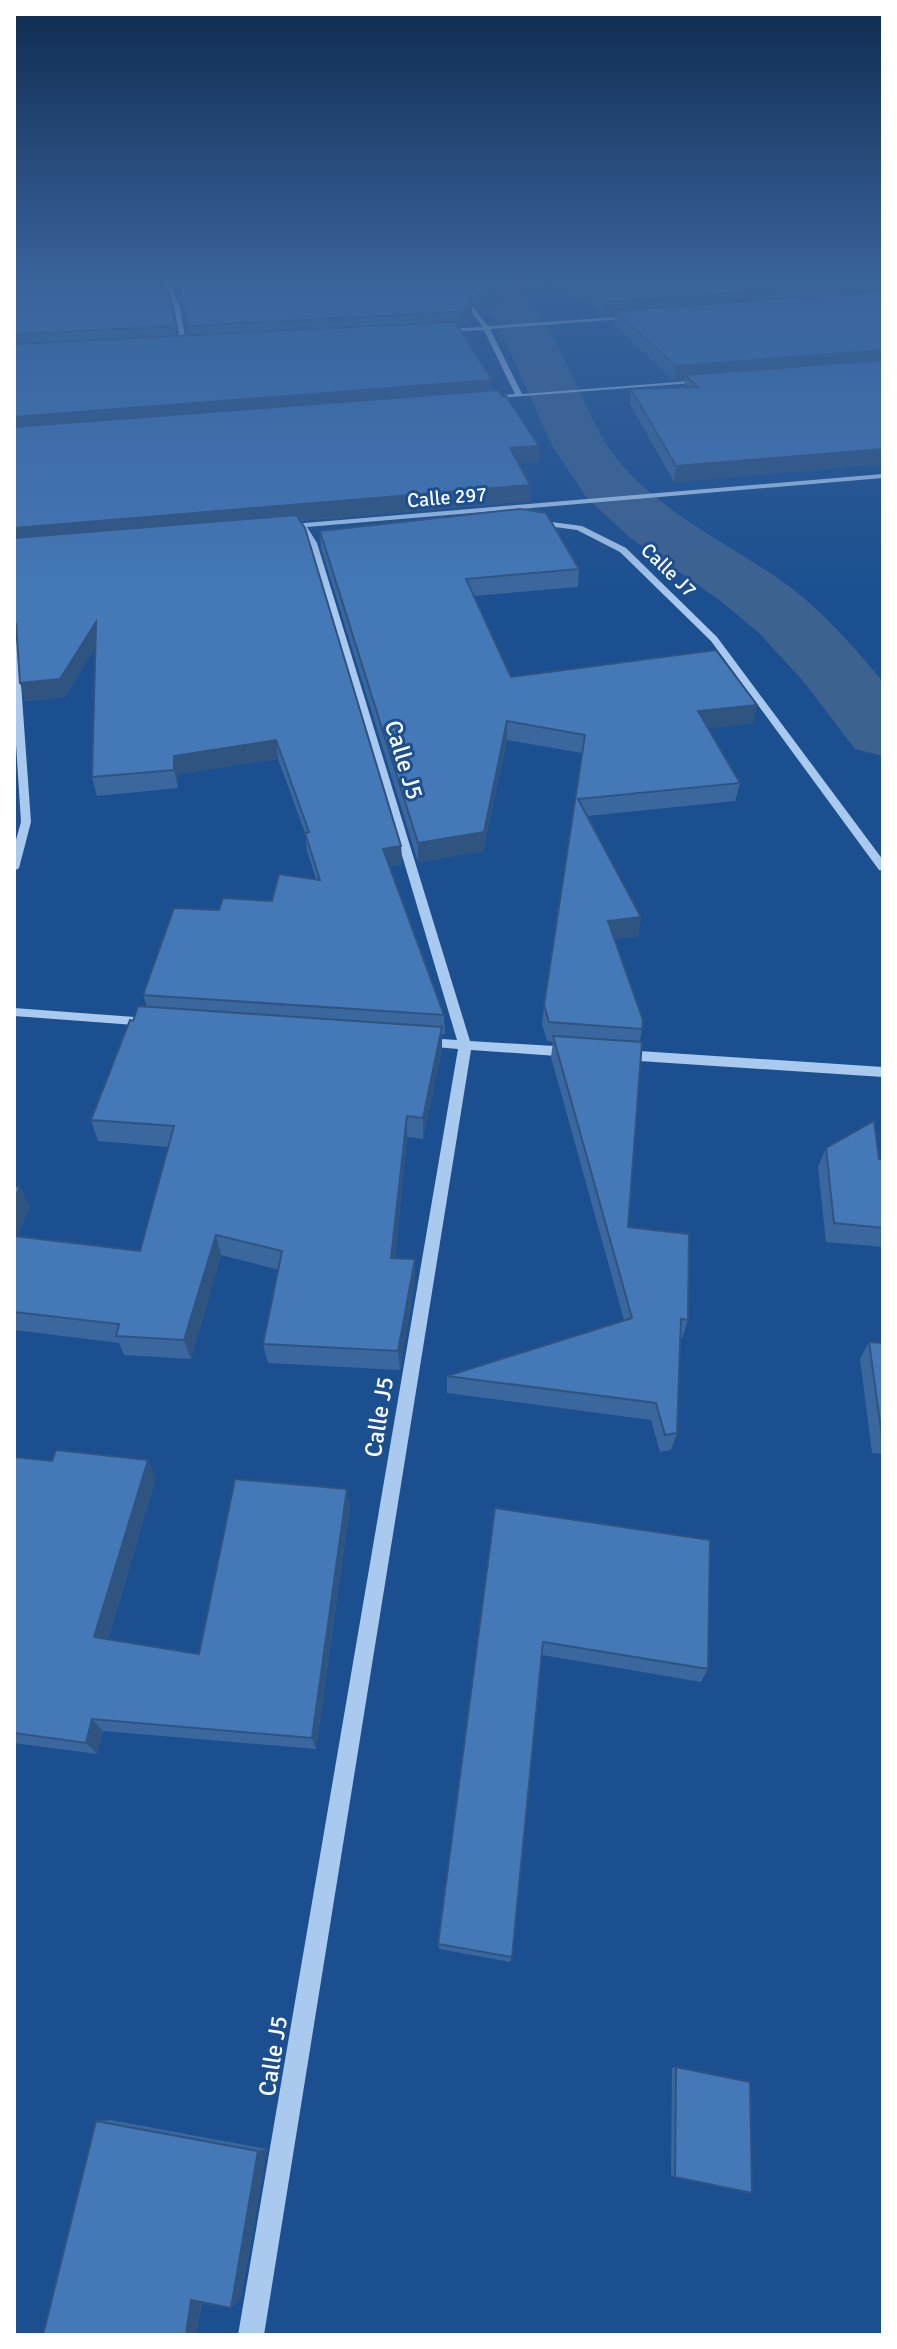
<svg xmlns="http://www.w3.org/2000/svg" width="897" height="2349" font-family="Signika,sans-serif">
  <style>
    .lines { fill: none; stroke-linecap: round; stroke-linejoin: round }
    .river { fill: #3c6290; fill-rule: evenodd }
    .minor { fill: #a9c9ee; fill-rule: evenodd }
    .wall { fill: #3a679d }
    .shaded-wall { fill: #305480 }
    .building { fill: #4478b7; stroke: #305480; stroke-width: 2 }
    .labels { text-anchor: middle; stroke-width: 6; stroke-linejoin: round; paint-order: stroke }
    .far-street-label { font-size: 20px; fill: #fff; stroke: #1b4f8f }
    .street-label { font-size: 24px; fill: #fff; stroke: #1b4f8f }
  </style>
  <rect width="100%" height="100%" fill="#1b4f8f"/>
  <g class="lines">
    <path class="river" d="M 448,275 C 462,275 483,271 497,275 C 545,288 582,411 611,451 C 657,514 733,544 794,590 C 828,617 856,649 883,682 L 883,756 L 855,749 L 803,681 L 760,634 L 722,602 L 628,536 L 586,497 L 551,444 L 496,320 L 454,284 Z"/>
    <g class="minor">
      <path d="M 160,275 L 165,275 L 180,306 L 186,345 L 181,344 L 174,306 Z"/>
      <path d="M 428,275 L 433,275 L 465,297 L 488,326 L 633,316 L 636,318 L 490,329 L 522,394 L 703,380 L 706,382 L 487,399 L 489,396 L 515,394 L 484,330 L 440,332 L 442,329 L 483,327 L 461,299 Z"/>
      <path d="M 883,474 L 883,478 L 307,527 L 317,543 L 470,1041 L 571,1047 L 577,1052 L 571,1057 L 471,1050 L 264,2335 L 238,2335 L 458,1049 L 424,1046 L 418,1042 L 424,1038 L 457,1040 L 309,543 L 299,528 L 289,526 L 293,524 Z"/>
      <path d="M 536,520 L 582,526 L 626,548 L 717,637 L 883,860 L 883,871 L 879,870 L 711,641 L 620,552 L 577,530 L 533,524 L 532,522 Z"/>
      <path d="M 14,639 L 18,642 L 31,822 L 19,868 L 14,871 L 14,847 L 21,822 L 14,713 Z"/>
      <path d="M 14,1008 L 148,1018 L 154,1022 L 148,1026 L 14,1016 Z"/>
      <path d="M 624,1050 L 883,1067 L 883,1077 L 624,1060 L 618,1055 Z"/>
    </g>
  </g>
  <g class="wall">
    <path d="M 14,275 L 169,293 L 177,336 L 188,335 L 183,305 L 168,275 L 536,275 L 481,313 L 467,295 L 461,291 L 472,318 L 461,326 L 458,326 L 492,390 L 539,446 L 539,462 L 518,463 L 530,501 L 300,521 L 401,846 L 402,864 L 390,866 L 444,1015 L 445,1034 L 442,1034 L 442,1049 L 423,1139 L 407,1137 L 395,1258 L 415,1279 L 400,1370 L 268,1363 L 263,1344 L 279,1270 L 221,1255 L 191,1359 L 124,1355 L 119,1343 L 14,1330 L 14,1186 L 20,1187 L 30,1207 L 17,1237 L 140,1251 L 169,1147 L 98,1141 L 91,1120 L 133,1021 L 147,1007 L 143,995 L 219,910 L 272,901 L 316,879 L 307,851 L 305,833 L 278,759 L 177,774 L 178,788 L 97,796 L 92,777 L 95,647 L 65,697 L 25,701 L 17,640 L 14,638 Z"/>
    <path d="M 543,275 L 883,275 L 883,464 L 674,482 L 630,404 L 631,389 L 684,387 L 685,380 L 674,381 L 614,325 L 615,315 L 604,316 L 590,303 L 555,287 Z"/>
    <path d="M 320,531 L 579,569 L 578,587 L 474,596 L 511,677 L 757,705 L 753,723 L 708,728 L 740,783 L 735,801 L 588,816 L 641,917 L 638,936 L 614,939 L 642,1029 L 640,1042 L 628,1227 L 688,1320 L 682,1339 L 680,1338 L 677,1433 L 671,1450 L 660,1452 L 651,1420 L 447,1393 L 447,1376 L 624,1320 L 551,1057 L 553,1042 L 547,1041 L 542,1024 L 544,1005 L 582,753 L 507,740 L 483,851 L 418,862 L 321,548 Z"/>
    <path d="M 826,1148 L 883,1160 L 883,1247 L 826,1242 L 818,1167 Z"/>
    <path d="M 869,1342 L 883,1343 L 883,1466 L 882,1454 L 872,1453 L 860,1359 Z"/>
    <path d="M 14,1457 L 156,1478 L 108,1639 L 199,1654 L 350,1506 L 316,1749 L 103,1731 L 97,1754 L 14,1743 Z"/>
    <path d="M 495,1508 L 708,1669 L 701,1682 L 542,1655 L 512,1957 L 510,1962 L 439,1949 L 438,1944 Z"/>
    <path d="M 676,2067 L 675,2177 L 671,2175 L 672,2068 Z"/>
    <path d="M 111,2120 L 267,2149 L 241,2298 L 231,2308 L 202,2302 L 196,2335 L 43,2335 L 96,2121 Z"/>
  </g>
  <g class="shaded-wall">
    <path d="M 518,275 L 536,275 L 481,313 L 481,299 Z"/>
    <path d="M 883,281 L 883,294 L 615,311 L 615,315 L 604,316 L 606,302 Z"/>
    <path d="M 472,305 L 472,318 L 461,326 L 461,312 Z"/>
    <path d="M 883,350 L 883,364 L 685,375 L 685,380 L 674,381 L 676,366 Z"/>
    <path d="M 492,380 L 492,395 L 14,433 L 14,417 Z"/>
    <path d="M 539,446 L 539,462 L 509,464 L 510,448 Z"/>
    <path d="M 883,449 L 883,464 L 674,482 L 676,466 Z"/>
    <path d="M 530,485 L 530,501 L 14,545 L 14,528 Z"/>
    <path d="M 96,622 L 100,639 L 65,697 L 25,701 L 20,683 Z"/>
    <path d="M 757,705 L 753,723 L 695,730 L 698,711 Z"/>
    <path d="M 507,721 L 507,740 L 483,851 L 418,862 L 418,843 Z"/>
    <path d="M 276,740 L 278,759 L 177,774 L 178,788 L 174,770 L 174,756 Z"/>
    <path d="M 401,846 L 402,864 L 384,867 L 383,849 Z"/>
    <path d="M 641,917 L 638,936 L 605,940 L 608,921 Z"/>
    <path d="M 442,1027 L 442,1049 L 423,1139 L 423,1118 Z"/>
    <path d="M 407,1116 L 407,1137 L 393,1278 L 391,1258 Z"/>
    <path d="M 20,1187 L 30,1207 L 14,1243 L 14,1200 Z"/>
    <path d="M 216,1235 L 221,1255 L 191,1359 L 184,1340 Z"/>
    <path d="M 415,1259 L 415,1279 L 400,1370 L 398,1351 Z"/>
    <path d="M 148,1460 L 156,1478 L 104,1651 L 94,1637 Z"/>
    <path d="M 347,1489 L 350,1506 L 316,1749 L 312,1738 Z"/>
    <path d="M 92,1719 L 103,1731 L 97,1754 L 86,1743 Z"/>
    <path d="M 267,2149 L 241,2298 L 231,2308 L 258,2151 Z"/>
    <path d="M 203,2291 L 196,2335 L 186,2335 L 191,2300 Z"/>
  </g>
  <g class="building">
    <path d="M 14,275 L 160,275 L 169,293 L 175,326 L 14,335 Z"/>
    <path d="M 173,275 L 441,275 L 459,288 L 472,305 L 461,312 L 187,326 L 181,291 Z"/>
    <path d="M 457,275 L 518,275 L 481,299 L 467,281 Z"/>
    <path d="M 558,275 L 883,275 L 883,281 L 606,302 L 591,289 Z"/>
    <path d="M 883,291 L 883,350 L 676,366 L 615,311 Z"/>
    <path d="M 455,322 L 492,380 L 14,417 L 14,344 Z"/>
    <path d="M 883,360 L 883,449 L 676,466 L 631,389 L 698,387 L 685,375 Z"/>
    <path d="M 498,390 L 502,396 L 506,396 L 539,446 L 510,448 L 530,485 L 14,528 L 14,427 Z"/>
    <path d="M 520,509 L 546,513 L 579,569 L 466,579 L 511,677 L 716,650 L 757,705 L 698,711 L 740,783 L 578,799 L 641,917 L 608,921 L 643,1020 L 642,1029 L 549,1022 L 544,1005 L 585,735 L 507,721 L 484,832 L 418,843 L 320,531 Z"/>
    <path d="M 296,515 L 305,528 L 401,846 L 383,849 L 444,1015 L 143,995 L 174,908 L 219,910 L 223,898 L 272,901 L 279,874 L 320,880 L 305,833 L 309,832 L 276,740 L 174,756 L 174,770 L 92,777 L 96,622 L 60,679 L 20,683 L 16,624 L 14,623 L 14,538 Z"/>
    <path d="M 138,1006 L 442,1027 L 423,1118 L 407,1116 L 391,1258 L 415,1259 L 398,1351 L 263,1344 L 282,1251 L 216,1235 L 184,1340 L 116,1336 L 119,1324 L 14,1312 L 14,1236 L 140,1251 L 174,1126 L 91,1120 L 130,1020 L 133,1021 Z"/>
    <path d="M 553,1036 L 642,1042 L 628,1227 L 689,1234 L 688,1320 L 681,1319 L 677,1433 L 665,1435 L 656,1403 L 447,1376 L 632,1318 Z"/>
    <path d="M 874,1121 L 879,1159 L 883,1160 L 883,1228 L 834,1223 L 826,1148 Z"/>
    <path d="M 14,1186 L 20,1187 L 14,1200 Z"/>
    <path d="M 869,1342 L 883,1343 L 883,1437 L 882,1437 Z"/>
    <path d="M 56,1450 L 148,1460 L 94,1637 L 199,1654 L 235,1479 L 347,1489 L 312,1738 L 92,1719 L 86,1743 L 14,1733 L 14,1457 L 52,1461 Z"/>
    <path d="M 495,1508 L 710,1540 L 708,1669 L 543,1642 L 512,1957 L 438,1944 Z"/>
    <path d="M 676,2067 L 750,2082 L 752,2193 L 675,2177 Z"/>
    <path d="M 96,2121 L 258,2151 L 231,2308 L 191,2300 L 186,2335 L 43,2335 Z"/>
  </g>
  <linearGradient id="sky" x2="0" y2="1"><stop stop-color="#0f2b4f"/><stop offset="0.46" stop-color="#39639b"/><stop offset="1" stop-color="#39639b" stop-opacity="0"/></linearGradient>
  <rect width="897" height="604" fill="url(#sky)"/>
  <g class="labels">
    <g class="far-street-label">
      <text transform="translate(447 497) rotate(-5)" y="7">Calle 297</text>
      <text transform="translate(669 570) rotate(44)" y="7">Calle J7</text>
    </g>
    <g class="street-label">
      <text transform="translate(404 760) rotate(73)" y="8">Calle J5</text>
      <text transform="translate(379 1417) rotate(-81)" y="8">Calle J5</text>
      <text transform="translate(273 2056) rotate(-81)" y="8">Calle J5</text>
    </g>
  </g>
  <rect width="897" height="2349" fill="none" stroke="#ffffff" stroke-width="32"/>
</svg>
